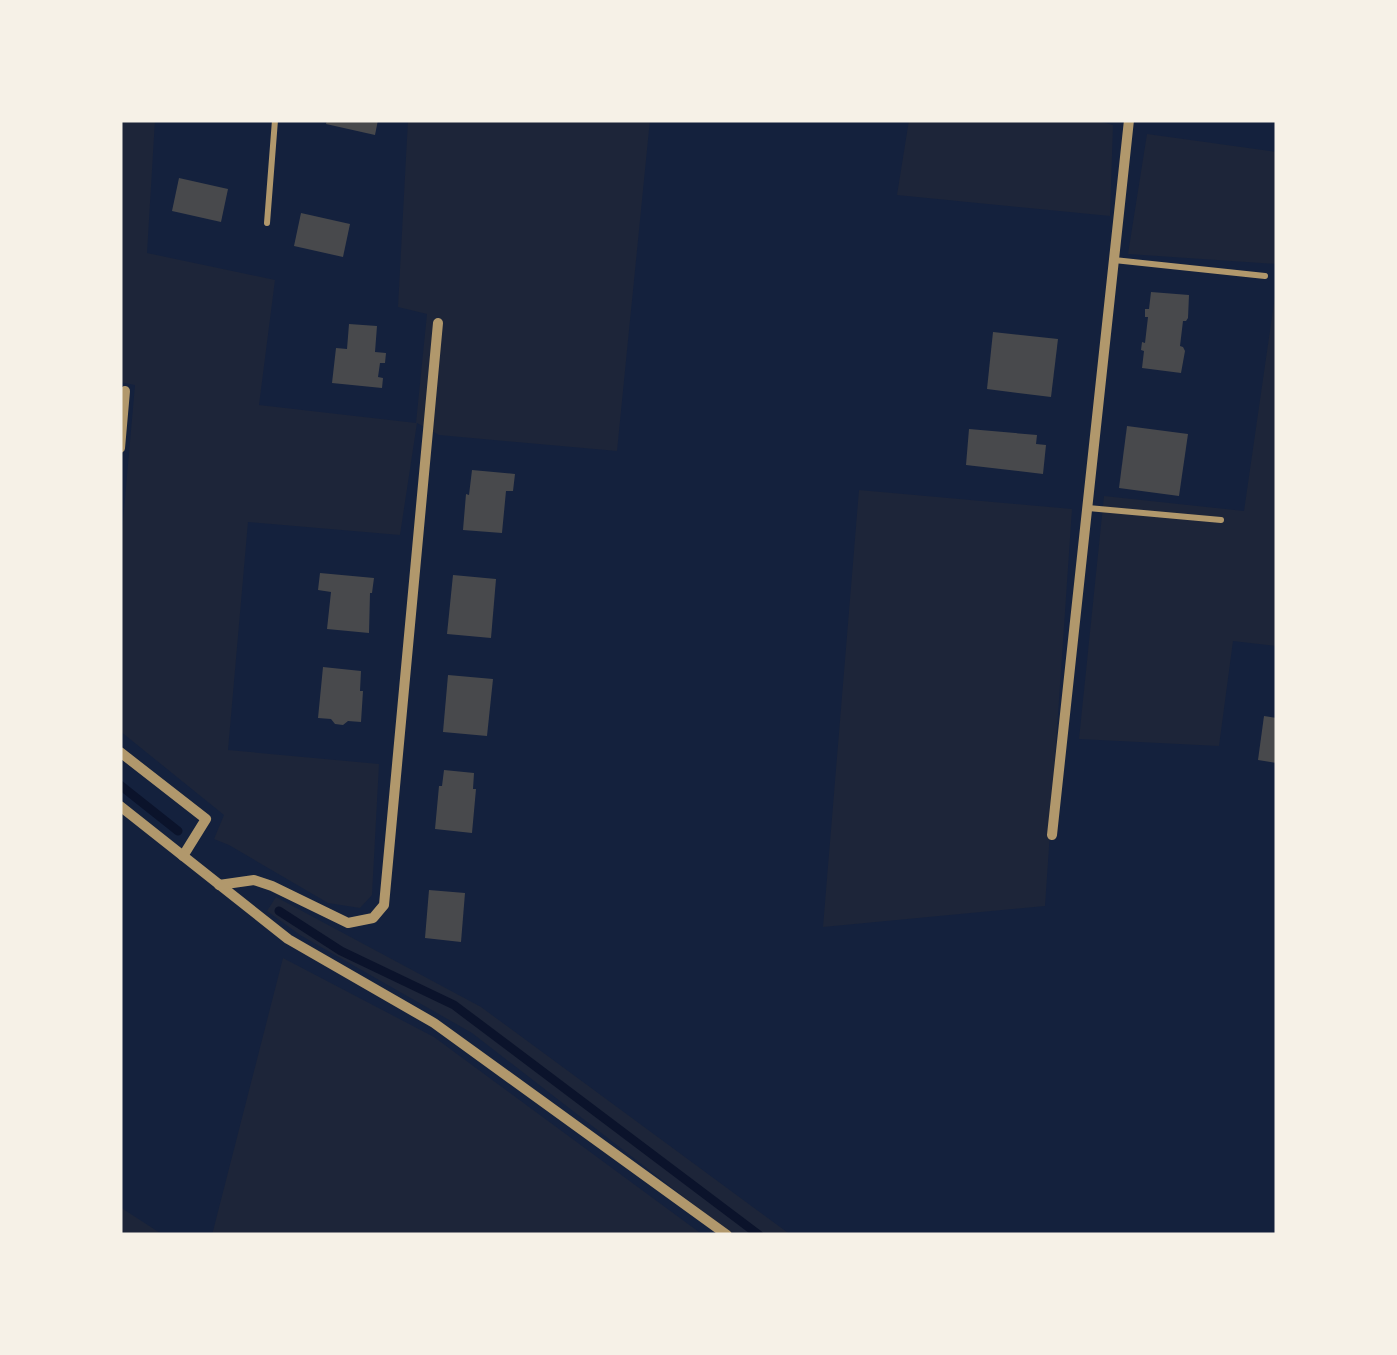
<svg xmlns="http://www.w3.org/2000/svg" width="1397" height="1355" font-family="'Zilla Slab',serif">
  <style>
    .green { fill: #1d2539 }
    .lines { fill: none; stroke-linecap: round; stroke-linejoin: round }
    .stream { stroke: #0b132b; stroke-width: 9 }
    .building { fill: #48494c }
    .service { stroke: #b1986c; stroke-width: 6 }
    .minor { stroke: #b1986c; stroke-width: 10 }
  </style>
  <rect width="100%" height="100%" fill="#14213d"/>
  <g class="green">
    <path d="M 120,120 L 155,120 L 147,253 L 275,280 L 259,405 L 416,423 L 427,314 L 398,307 L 408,120 L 650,120 L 617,451 L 439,435 L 417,423 L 400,535 L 248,522 L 228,750 L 379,764 L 372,895 L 360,908 L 328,903 L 229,845 L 214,839 L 224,815 L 120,731 L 120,555 L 135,385 L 120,382 Z"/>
    <path d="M 909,120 L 1093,120 L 1113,125 L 1110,216 L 897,195 Z"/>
    <path d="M 1147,134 L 1277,152 L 1277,264 L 1128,254 Z"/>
    <path d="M 1277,282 L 1277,646 L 1233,641 L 1219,746 L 1079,739 L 1104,496 L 1244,511 Z"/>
    <path d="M 859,490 L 1072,509 L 1045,906 L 823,927 Z"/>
    <path d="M 276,897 L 481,1007 L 791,1235 L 733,1235 L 472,1033 L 300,935 L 267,911 Z"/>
    <path d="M 283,958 L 434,1037 L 703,1235 L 212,1235 Z"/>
    <path d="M 120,1207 L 163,1235 L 120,1235 Z"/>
  </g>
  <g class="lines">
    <g class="stream">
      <path d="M 120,785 L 178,831"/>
      <path d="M 279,911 L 341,951 L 454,1005 L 759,1235"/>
    </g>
  </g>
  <g class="building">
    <path d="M 327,120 L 378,120 L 375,135 L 326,124 Z"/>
    <path d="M 179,178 L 228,189 L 221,222 L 172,211 Z"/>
    <path d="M 301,213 L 350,224 L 343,257 L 294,246 Z"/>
    <path d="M 1151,292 L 1189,295 L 1188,318 L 1186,321 L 1183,321 L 1180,346 L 1183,347 L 1185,351 L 1181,373 L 1142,368 L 1144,351 L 1141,350 L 1142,342 L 1145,343 L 1148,317 L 1145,317 L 1145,309 L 1149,309 Z"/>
    <path d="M 349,324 L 377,326 L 375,352 L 386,353 L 385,363 L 380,363 L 378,377 L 383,378 L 382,388 L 332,383 L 336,348 L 347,349 Z"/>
    <path d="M 993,332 L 1058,339 L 1051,397 L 987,389 Z"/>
    <path d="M 1127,426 L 1188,434 L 1179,496 L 1119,488 Z"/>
    <path d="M 969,429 L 1037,435 L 1036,444 L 1046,445 L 1043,474 L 966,465 Z"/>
    <path d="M 472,470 L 515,474 L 513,491 L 506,491 L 502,533 L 463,530 L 466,494 L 469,495 Z"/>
    <path d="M 320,573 L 374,578 L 372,593 L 370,593 L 369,633 L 327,629 L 331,592 L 318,590 Z"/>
    <path d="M 453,575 L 496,579 L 491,638 L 447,634 Z"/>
    <path d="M 323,667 L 361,671 L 360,691 L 363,691 L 361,722 L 348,721 L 343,725 L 335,724 L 331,719 L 318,718 Z"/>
    <path d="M 448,675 L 493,679 L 487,736 L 443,732 Z"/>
    <path d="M 1264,716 L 1277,718 L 1277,763 L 1258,760 Z"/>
    <path d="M 444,770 L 474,773 L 473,789 L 476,789 L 472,833 L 435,829 L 439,786 L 442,786 Z"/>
    <path d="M 429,890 L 465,893 L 461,942 L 425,938 Z"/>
  </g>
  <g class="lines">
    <g class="service">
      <path d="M 267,223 L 275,120"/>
      <path d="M 1114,260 L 1265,276"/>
      <path d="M 1088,508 L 1221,520"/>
    </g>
    <g class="minor">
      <path d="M 120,448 L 125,391"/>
      <path d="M 120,752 L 206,819 L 183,856"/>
      <path d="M 120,806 L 288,939 L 434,1023 L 727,1235"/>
      <path d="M 1052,835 L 1129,120"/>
      <path d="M 219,885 L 254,880 L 272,886 L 348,923 L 373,918 L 384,905 L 438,323"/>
    </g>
  </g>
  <rect width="1397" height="1355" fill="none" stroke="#f6f1e7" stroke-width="245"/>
</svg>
